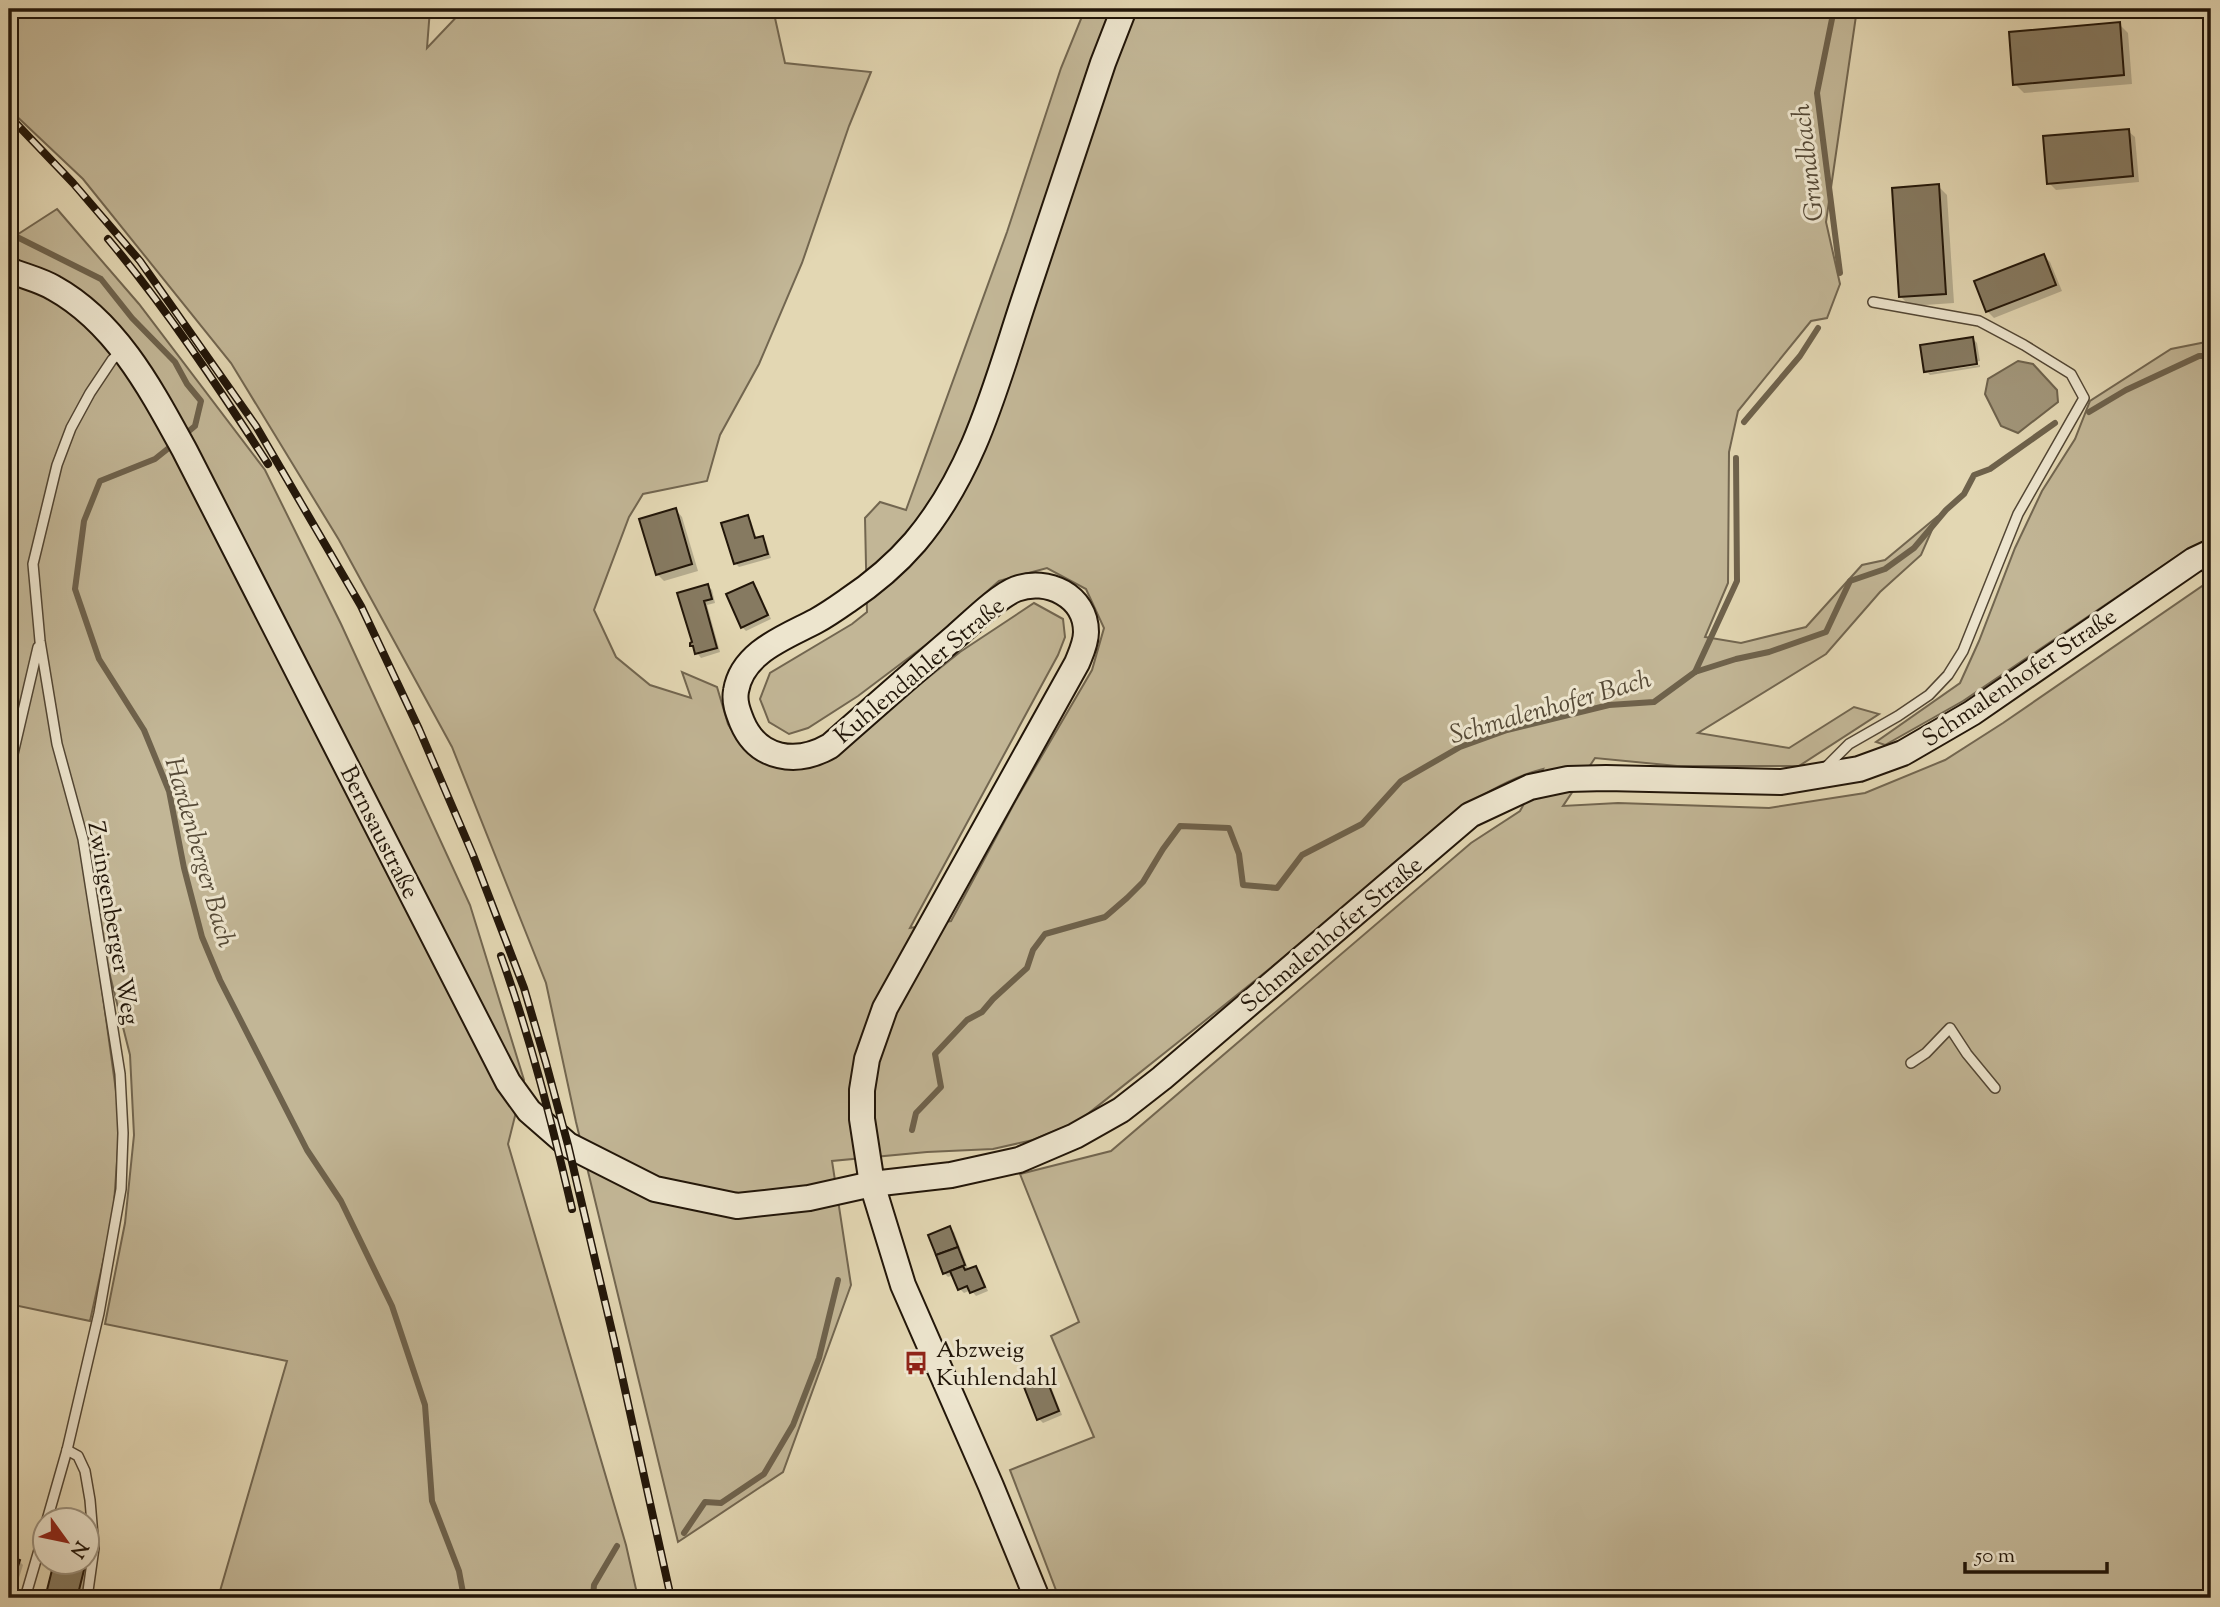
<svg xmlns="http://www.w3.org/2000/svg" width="2220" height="1607" font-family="'Sorts Mill Goudy',serif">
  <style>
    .green { fill: #c2b696; stroke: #726650; stroke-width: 2 }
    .water { fill: #a19579; stroke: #6e624c; stroke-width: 2 }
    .shadow { fill: #0003 }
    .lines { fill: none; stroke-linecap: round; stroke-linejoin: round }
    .stream { stroke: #6e624c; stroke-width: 6 }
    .building { fill: #867a61; stroke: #221609; stroke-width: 2 }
    .service-casing { stroke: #524634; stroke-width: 12 }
    .secondary-casing { stroke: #221609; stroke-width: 28 }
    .service { stroke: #ede5ce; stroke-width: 9 }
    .secondary { stroke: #ede5ce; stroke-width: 24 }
    .rail-casing { stroke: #221609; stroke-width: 8 }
    .rail { stroke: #ede5ce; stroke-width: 5; stroke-dasharray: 16; stroke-linecap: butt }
    .labels { text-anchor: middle; stroke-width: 6; stroke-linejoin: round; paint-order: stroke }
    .street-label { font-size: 24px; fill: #221609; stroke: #ede5ce }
    .poi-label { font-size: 24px; fill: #221609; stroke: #ede5ce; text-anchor: start }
    .water-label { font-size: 26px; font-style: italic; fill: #554936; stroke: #ede5ce }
  </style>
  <rect width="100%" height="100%" fill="#e3d7b3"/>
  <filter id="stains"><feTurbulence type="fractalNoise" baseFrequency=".00286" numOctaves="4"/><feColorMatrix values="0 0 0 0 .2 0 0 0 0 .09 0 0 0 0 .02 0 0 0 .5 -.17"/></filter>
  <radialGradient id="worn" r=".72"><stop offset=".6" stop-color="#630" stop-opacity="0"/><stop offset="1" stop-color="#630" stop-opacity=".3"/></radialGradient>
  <g class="green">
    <path d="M 9,9 L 430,9 L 427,48 L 464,9 L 773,9 L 785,63 L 871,72 L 849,126 L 802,263 L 759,364 L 720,435 L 707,481 L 643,494 L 629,517 L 594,610 L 616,657 L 650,685 L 691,698 L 682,672 L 717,687 L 728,724 L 739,742 L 837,751 L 960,652 L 1034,603 L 1063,619 L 1065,637 L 1058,655 L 910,928 L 951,921 L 1016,800 L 1092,670 L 1104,628 L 1086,589 L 1047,568 L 999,581 L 931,641 L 858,696 L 808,728 L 789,734 L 769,722 L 760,699 L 770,673 L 852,624 L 867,612 L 865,518 L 880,502 L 906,510 L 1007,232 L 1061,68 L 1085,9 L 1857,9 L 1826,222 L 1840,284 L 1827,318 L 1811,321 L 1738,411 L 1729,452 L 1728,583 L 1705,637 L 1741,643 L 1806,627 L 1862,565 L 1885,560 L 1938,516 L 1921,555 L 1880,592 L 1826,654 L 1698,733 L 1789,748 L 1854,707 L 1879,714 L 1799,766 L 1677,766 L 1595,758 L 1563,806 L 1618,803 L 1769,808 L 1865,793 L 1945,760 L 2003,723 L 2211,580 L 2211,1598 L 1059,1598 L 1010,1470 L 1094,1437 L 1051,1336 L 1079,1322 L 1020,1174 L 1111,1151 L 1471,843 L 1520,811 L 1543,769 C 1461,790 1381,878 1316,931 C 1237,996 1158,1058 1079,1121 L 1033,1140 L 993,1149 L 927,1152 L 832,1161 L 851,1285 L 783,1472 L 678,1542 L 576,1122 L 546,983 L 452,747 L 339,540 L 231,363 L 83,179 L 9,109 Z"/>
    <path d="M 57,209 L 139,304 L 265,470 L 341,624 L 470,905 L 524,1080 L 508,1144 L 626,1545 L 638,1598 L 218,1598 L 287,1361 L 105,1324 L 125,1223 L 134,1135 L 130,1055 L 88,888 L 120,1120 L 113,1217 L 90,1321 L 9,1304 L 9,240 Z"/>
    <path d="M 2211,341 L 2211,539 L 2188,549 L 1963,701 L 1885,745 L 1876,742 L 1960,683 L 1979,641 L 2015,548 L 2042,491 L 2075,439 L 2090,401 L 2171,349 Z"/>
  </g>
  <path class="water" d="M 2018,361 L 2033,364 L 2057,390 L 2058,402 L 2018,433 L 2001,426 L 1985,394 L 1988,379 Z"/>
  <g class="shadow">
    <path d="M 2119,24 L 2128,33 L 2132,84 L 2024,93 L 2015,84 Z"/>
    <path d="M 2128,131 L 2135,137 L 2139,182 L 2056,190 L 2049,183 Z"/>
    <path d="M 1938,186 L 1947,195 L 1954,303 L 1910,306 L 1900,296 Z"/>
    <path d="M 2044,256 L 2050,262 L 2062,291 L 1994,318 L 1987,311 Z"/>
    <path d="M 1973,339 L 1977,343 L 1980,361 L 1926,371 L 1922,346 Z"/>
    <path d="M 1980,365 L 1980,367 L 1930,375 L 1928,373 Z"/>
    <path d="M 676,510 L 682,517 L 698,571 L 664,581 L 657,574 Z"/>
    <path d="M 747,517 L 751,521 L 757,539 L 762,538 L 766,542 L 771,558 L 739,567 L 735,563 Z"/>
    <path d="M 753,584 L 757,588 L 771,619 L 746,631 L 742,627 Z"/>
    <path d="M 708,586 L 712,590 L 715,603 L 707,605 L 720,652 L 701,658 L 697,653 L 694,643 Z"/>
    <path d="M 950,1228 L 954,1232 L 969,1271 L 976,1268 L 980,1272 L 988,1291 L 976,1296 L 971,1290 L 964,1293 L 960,1289 L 954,1275 L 948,1277 L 944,1273 Z"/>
    <path d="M 1045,1380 L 1050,1384 L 1062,1415 L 1043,1423 L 1039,1419 Z"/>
    <path d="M 88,1557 L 94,1564 L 85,1598 L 46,1598 L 55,1568 L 66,1571 L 68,1562 L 88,1562 Z"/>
    <path d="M 9,1558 L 19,1561 L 23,1565 L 14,1594 L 9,1592 Z"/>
  </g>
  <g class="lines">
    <g class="stream">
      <path d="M 1834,9 L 1817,93 L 1840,273"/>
      <path d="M 9,233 L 101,279 L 132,318 L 175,362 L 187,384 L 201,401 L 195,426 L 183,436"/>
      <path d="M 2089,412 L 2126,390 L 2199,356 L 2211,356"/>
      <path d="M 1744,422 L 1800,356 L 1818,328"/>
      <path d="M 175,443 L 155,459 L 100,481 L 84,521 L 75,589 L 99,659 L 144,730 L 169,791 L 184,868 L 202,937 L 220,980 L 307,1150 L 341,1201 L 392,1306 L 425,1405 L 432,1501 L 459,1571 L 464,1598"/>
      <path d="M 1695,672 L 1737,581 L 1736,458"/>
      <path d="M 912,1130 L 916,1113 L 941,1087 L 935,1054 L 967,1020 L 982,1012 L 993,999 L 1027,968 L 1033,950 L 1045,934 L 1105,917 L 1127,898 L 1143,882 L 1163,849 L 1180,826 L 1229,828 L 1239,854 L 1243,885 L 1277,888 L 1302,855 L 1362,824 L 1401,781 L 1460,747 L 1507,730 L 1609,705 L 1654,702 L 1695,672 L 1736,659 L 1769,652 L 1826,632 L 1850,581 L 1885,569 L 1914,548 L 1946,510 L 1964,494 L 1974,475 L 1990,469 L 2055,423"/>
      <path d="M 684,1533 L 705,1502 L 721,1503 L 764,1474 L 793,1425 L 819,1358 L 838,1280"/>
      <path d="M 593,1598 L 594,1585 L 617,1546"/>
    </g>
  </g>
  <g class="building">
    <path d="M 2120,22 L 2124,75 L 2013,85 L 2009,32 Z"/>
    <path d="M 2129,129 L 2133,176 L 2047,184 L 2043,136 Z"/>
    <path d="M 1939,184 L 1946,294 L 1899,297 L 1892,188 Z"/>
    <path d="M 2044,254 L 2056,285 L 1986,312 L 1974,281 Z"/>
    <path d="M 1973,337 L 1977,364 L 1924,372 L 1920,345 Z"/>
    <path d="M 676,508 L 692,564 L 656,575 L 639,519 Z"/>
    <path d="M 748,515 L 755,538 L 763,536 L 768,554 L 734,564 L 721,523 Z"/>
    <path d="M 753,582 L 768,615 L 741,628 L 726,594 Z"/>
    <path d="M 708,584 L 712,599 L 704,601 L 717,648 L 695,654 L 693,646 L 690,646 L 690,643 L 692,642 L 677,593 Z"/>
    <path d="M 950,1226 L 958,1247 L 936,1255 L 928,1235 Z"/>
    <path d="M 958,1247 L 965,1265 L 943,1274 L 936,1255 Z"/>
    <path d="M 963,1266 L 965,1270 L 976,1266 L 985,1287 L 970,1293 L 967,1286 L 958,1290 L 950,1271 Z"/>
    <path d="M 1046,1378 L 1059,1411 L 1037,1420 L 1024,1387 Z"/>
    <path d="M 9,1556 L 20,1560 L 10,1591 L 9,1591 Z"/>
    <path d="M 66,1562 L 86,1562 L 77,1598 L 45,1598 L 53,1566 L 64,1569 Z"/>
  </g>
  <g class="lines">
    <g class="service-casing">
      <g id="service">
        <path d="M 1825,768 L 1849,744 L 1898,716 L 1929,695 L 1948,675 L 1963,651 L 2018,514 L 2084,398 L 2071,374 L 2024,345 L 1979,321 L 1873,302"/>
        <path d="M 9,771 L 38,647"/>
        <path d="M 1911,1063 L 1926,1053 L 1950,1028 L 1967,1054 L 1995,1088"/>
        <path d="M 67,1450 L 78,1456 L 85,1471 L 90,1500 L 94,1548 L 87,1598"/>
        <path d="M 47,1520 L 67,1450 L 99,1313 L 121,1189 L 123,1133 L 120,1074 L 83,839 L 57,744 L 40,641 L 33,564 L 57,465 L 71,428 L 90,393 L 112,360 L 121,351"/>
        <path d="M 25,1598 L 46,1526"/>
      </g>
    </g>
    <g class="secondary-casing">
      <g id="secondary">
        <path d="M 9,270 C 23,276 41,280 54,288 C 117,323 152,391 185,451 L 508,1082 L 529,1111 L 568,1145 L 655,1189 L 737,1206 L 809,1198 L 872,1184 L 951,1175 L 1019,1160 L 1075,1136 L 1121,1110 L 1162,1078 L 1470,815 L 1530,787 L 1568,779 L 1606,778 L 1781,782 L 1859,769 L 1903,753 L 1972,713 L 2194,560 L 2211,552"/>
        <path d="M 1037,1598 L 991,1486 L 903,1285 L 872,1184 L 862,1119 L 862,1090 L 867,1059 L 885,1008 L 1077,663 C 1081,653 1086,643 1086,632 C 1086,596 1047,577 1016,589 C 998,596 971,623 956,636 C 914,672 872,709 830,746 C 797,765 758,760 742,722 C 738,712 734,702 736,691 C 742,652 786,637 816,621 C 827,615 837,608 847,601 C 871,585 896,564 915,542 C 974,472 995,388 1023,303 C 1050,223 1077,143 1103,63 L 1124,9"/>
      </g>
    </g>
    <use href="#service" class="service"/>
    <use href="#secondary" class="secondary"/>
    <g class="rail-casing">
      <g id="rail">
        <path d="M 9,116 L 73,183 L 140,261 L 256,426 L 361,606 L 419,729 L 473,855 L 524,988 L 546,1063 L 568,1145 L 614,1340 L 671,1598"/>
        <path d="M 108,239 C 167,309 218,387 268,464"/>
        <path d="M 501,956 C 531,1039 552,1124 572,1209"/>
      </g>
    </g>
    <use href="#rail" class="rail"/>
  </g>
  <defs>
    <g id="bus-bare" transform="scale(1.89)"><path d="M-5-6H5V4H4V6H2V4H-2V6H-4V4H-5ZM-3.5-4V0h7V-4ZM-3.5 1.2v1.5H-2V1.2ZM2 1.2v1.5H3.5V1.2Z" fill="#8f2418" stroke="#ede5ce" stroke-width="2.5" paint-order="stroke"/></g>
  </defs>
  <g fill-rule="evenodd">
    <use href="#bus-bare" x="916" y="1363"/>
  </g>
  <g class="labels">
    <g class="street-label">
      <text transform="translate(919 670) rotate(-40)" y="8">Kuhlendahler Straße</text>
      <text transform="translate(2019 677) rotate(-34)" y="8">Schmalenhofer Straße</text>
      <text transform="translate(380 832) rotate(63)" y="8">Bernsaustraße</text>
      <text transform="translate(114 923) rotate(80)" y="8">Zwingenberger Weg</text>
      <text transform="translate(1331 934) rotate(-40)" y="8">Schmalenhofer Straße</text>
    </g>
    <g class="poi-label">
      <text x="936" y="1357">Abzweig<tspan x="936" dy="28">Kuhlendahl</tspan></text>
    </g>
    <g class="water-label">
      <text transform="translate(1807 163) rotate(-97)" y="9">Grundbach</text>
      <text transform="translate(1550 706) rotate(-16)" y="9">Schmalenhofer Bach</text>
      <text transform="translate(201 852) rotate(74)" y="9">Hardenberger Bach</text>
    </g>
  </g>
  <rect width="2220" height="1607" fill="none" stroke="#e3d7b3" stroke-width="35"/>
  <rect x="10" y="10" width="2199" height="1586" fill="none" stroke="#221609" stroke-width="3.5"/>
  <rect x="18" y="18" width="2185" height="1572" fill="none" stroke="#221609" stroke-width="2"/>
  <g transform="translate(66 1541) rotate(123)"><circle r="33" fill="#ede5ce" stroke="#9c927f" stroke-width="2"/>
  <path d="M0-5L12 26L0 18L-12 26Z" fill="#8f2418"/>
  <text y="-10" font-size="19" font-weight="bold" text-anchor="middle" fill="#221609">N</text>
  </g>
  <path d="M1965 1562v10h142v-10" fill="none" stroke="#221609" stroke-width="3.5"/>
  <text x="1975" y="1562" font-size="21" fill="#221609" stroke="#ede5ce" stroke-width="5" paint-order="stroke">50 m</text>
  <rect width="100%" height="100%" filter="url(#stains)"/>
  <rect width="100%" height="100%" fill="url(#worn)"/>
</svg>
